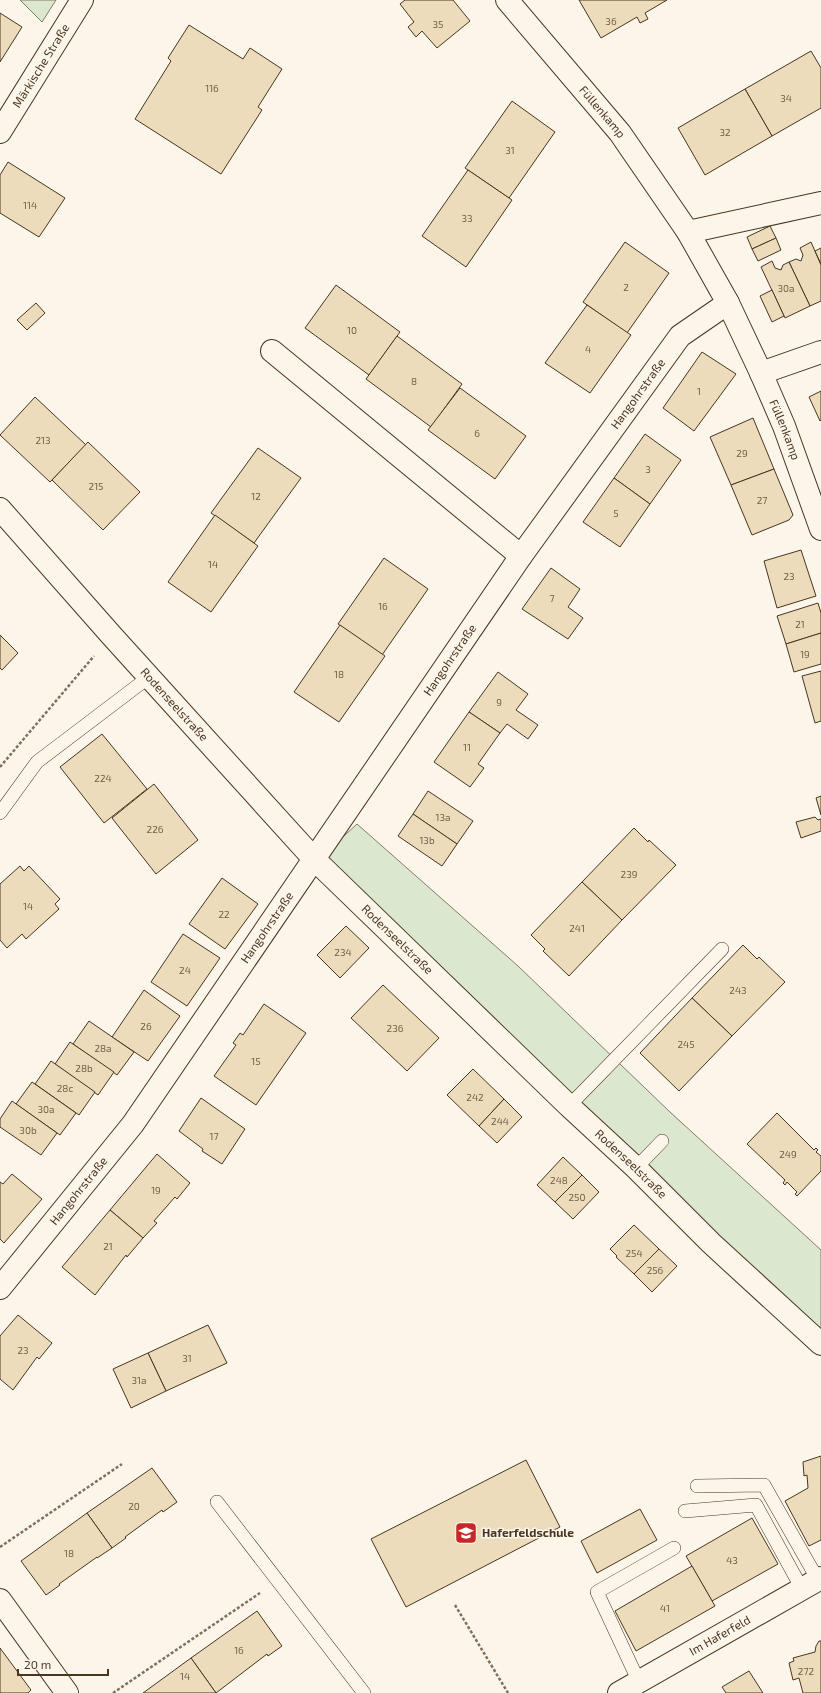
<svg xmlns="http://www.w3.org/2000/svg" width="821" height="1693" font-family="'Exo 2',sans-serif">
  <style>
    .green { fill: #dce7d0; stroke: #887966 }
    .building { fill: #ecdcbc; stroke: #4a3520 }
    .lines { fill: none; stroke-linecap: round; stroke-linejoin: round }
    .lane-casing { stroke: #4a3520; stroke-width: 14 }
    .street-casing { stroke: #4a3520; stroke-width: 24 }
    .secondary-casing { stroke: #4a3520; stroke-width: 24 }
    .path { stroke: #7f6f5c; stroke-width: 2.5; stroke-dasharray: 3 2; stroke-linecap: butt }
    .lane { stroke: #fbf6e9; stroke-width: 13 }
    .street { stroke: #fbf6e9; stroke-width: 22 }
    .secondary { stroke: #fbf6e9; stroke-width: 22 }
    .labels { text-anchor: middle; stroke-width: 3; stroke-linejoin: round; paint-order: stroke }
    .number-label { font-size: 10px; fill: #725f47 }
    .street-label { font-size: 12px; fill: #4a3520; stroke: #fbf6e9 }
    .poi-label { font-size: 12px; font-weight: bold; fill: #4a3520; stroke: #fbf6e9; text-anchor: start }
  </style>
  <rect width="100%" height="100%" fill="#fbf6e9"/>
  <g class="green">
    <path d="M 20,0 L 56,0 L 42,22 Z"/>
    <path d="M 357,824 L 518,966 L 670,1112 L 821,1250 L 821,1337 L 319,859 Z"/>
  </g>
  <g class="building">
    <path d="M 405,0 L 453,0 L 470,21 L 437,48 L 422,31 L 416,37 L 408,27 L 414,22 L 400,4 Z"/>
    <path d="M 579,0 L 667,0 L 645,13 L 648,19 L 640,23 L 637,17 L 601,38 Z"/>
    <path d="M 0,13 L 22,27 L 0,62 Z"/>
    <path d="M 189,25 L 243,59 L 250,48 L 282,69 L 258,107 L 262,110 L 221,174 L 135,119 L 171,61 L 168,58 Z"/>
    <path d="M 811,51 L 821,68 L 821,108 L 772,136 L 745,89 Z"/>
    <path d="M 745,89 L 772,136 L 705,175 L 678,128 Z"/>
    <path d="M 512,101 L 555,132 L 509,198 L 465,168 Z"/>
    <path d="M 8,162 L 65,198 L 39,237 L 0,213 L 0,175 Z"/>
    <path d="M 468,170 L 512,200 L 466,267 L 422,236 Z"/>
    <path d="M 770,226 L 776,238 L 752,249 L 747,237 Z"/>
    <path d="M 776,238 L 781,250 L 758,261 L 752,249 Z"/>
    <path d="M 625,242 L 669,273 L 627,333 L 583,302 Z"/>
    <path d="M 811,242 L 821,265 L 821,301 L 810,306 L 789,262 L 796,259 L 801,261 L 803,255 L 800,248 Z"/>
    <path d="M 821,248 L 821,264 L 815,251 Z"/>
    <path d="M 772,261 L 775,268 L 781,270 L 783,265 L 789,262 L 810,306 L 785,318 L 761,267 Z"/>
    <path d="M 336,285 L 400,332 L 369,375 L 305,328 Z"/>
    <path d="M 772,290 L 784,316 L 772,322 L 760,296 Z"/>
    <path d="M 36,303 L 45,313 L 27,330 L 17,320 Z"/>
    <path d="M 587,305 L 631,335 L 590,393 L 545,363 Z"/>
    <path d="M 397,336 L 462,384 L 431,427 L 366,379 Z"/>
    <path d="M 702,352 L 736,374 L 694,431 L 663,408 Z"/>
    <path d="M 460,388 L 526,436 L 495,479 L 428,430 Z"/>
    <path d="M 821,391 L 821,420 L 820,421 L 809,397 Z"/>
    <path d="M 35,397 L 86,445 L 50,482 L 0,435 Z"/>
    <path d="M 753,418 L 774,469 L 731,485 L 710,437 Z"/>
    <path d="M 645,434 L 681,460 L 650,504 L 614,478 Z"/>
    <path d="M 88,442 L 140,492 L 103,530 L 52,480 Z"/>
    <path d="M 258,448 L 301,478 L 254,543 L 211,513 Z"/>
    <path d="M 774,469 L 793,515 L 789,520 L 752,535 L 731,485 Z"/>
    <path d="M 614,478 L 650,504 L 620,547 L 583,522 Z"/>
    <path d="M 215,515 L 258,546 L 211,612 L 168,582 Z"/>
    <path d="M 801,550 L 816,596 L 777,608 L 764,561 Z"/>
    <path d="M 384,558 L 428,589 L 382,655 L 338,624 Z"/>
    <path d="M 551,568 L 580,589 L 568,607 L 583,618 L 568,639 L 522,609 Z"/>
    <path d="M 818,603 L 821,613 L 821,633 L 786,644 L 777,616 Z"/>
    <path d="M 340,625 L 385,656 L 339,722 L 294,692 Z"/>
    <path d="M 821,633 L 821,664 L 794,672 L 786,644 Z"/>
    <path d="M 0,635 L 18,653 L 2,670 L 0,668 Z"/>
    <path d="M 821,671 L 821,721 L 815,723 L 802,676 Z"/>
    <path d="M 498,672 L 528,694 L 516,710 L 538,725 L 528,739 L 507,724 L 500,733 L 469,712 Z"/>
    <path d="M 469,712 L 500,733 L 478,764 L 484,768 L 470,787 L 434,762 Z"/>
    <path d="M 102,734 L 147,789 L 104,823 L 60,767 Z"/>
    <path d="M 154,784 L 198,840 L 156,874 L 112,818 Z"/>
    <path d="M 428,791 L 473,821 L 457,844 L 413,814 Z"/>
    <path d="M 821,796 L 821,815 L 816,798 Z"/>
    <path d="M 413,814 L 457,844 L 442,866 L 398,836 Z"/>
    <path d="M 815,817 L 818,820 L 821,819 L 821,831 L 801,838 L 796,822 Z"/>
    <path d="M 634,828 L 648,842 L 649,840 L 676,865 L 622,920 L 582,882 Z"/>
    <path d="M 20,866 L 24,871 L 29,866 L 60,899 L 55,904 L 59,909 L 26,939 L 22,934 L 7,948 L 0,940 L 0,884 Z"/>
    <path d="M 222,878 L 258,904 L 225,949 L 189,924 Z"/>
    <path d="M 582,882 L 622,920 L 569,976 L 543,951 L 545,949 L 531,935 Z"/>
    <path d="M 346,926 L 369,948 L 340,978 L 317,955 Z"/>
    <path d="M 183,934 L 220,958 L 187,1006 L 151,982 Z"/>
    <path d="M 743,945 L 757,959 L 759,957 L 785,982 L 732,1036 L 692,998 Z"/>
    <path d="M 383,985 L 439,1038 L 407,1071 L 351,1018 Z"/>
    <path d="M 144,990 L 180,1016 L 148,1061 L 112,1037 Z"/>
    <path d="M 692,998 L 732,1036 L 679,1091 L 640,1053 Z"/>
    <path d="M 264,1004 L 306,1033 L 256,1105 L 214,1076 L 236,1045 L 233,1043 L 240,1033 L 243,1035 Z"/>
    <path d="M 89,1021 L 134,1052 L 117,1075 L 73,1044 Z"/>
    <path d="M 70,1042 L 114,1072 L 98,1095 L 55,1064 Z"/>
    <path d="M 51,1061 L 95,1092 L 79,1115 L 35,1084 Z"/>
    <path d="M 473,1069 L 504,1099 L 479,1126 L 447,1095 Z"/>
    <path d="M 32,1082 L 76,1113 L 60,1135 L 16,1104 Z"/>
    <path d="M 201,1098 L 245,1129 L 222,1164 L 202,1151 L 203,1149 L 179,1131 Z"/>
    <path d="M 504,1099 L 522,1117 L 497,1143 L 479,1126 Z"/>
    <path d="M 12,1101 L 57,1133 L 41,1155 L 0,1127 L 0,1119 Z"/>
    <path d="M 777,1113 L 814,1150 L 816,1148 L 818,1150 L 816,1152 L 821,1156 L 821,1171 L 797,1196 L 795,1194 L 797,1192 L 787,1182 L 785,1185 L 783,1183 L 785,1180 L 747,1144 Z"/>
    <path d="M 157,1154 L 190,1183 L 177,1199 L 175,1197 L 154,1221 L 157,1223 L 143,1238 L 110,1210 Z"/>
    <path d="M 563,1157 L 582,1175 L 555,1202 L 537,1185 Z"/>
    <path d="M 12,1174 L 42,1199 L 4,1243 L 0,1239 L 0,1182 L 3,1184 Z"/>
    <path d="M 582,1175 L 599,1192 L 573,1219 L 555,1202 Z"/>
    <path d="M 110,1210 L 143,1238 L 127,1257 L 126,1255 L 95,1295 L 62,1267 Z"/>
    <path d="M 634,1225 L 659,1249 L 634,1274 L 616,1257 L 617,1256 L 610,1249 Z"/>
    <path d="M 659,1249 L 677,1266 L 652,1292 L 634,1274 Z"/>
    <path d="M 18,1315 L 52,1343 L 39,1359 L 37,1357 L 13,1390 L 0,1379 L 0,1336 Z"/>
    <path d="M 208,1325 L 227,1363 L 166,1391 L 148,1353 Z"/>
    <path d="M 148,1353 L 166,1391 L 131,1408 L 113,1369 Z"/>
    <path d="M 821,1456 L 821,1540 L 809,1546 L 785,1501 L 808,1488 L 807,1475 L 804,1476 L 803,1462 Z"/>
    <path d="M 526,1460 L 560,1527 L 406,1607 L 371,1539 Z"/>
    <path d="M 152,1468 L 177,1502 L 163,1512 L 162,1510 L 125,1537 L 126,1538 L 112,1548 L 87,1513 Z"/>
    <path d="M 640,1509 L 657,1540 L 597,1573 L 581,1541 Z"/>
    <path d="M 87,1513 L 112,1548 L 97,1558 L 97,1557 L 59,1584 L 60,1585 L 46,1595 L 21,1561 Z"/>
    <path d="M 752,1518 L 778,1564 L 712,1601 L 686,1556 Z"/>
    <path d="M 692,1566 L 715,1606 L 636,1651 L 615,1611 Z"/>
    <path d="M 257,1611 L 282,1646 L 268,1656 L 267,1654 L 216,1693 L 191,1658 Z"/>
    <path d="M 819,1641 L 821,1641 L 821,1693 L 803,1693 L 799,1678 L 793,1680 L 789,1663 L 794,1661 L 793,1658 L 815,1652 L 816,1646 Z"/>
    <path d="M 0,1648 L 31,1690 L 28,1693 L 0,1693 Z"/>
    <path d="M 191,1658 L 216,1693 L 143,1693 Z"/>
    <path d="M 749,1671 L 763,1693 L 726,1693 L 722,1687 Z"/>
  </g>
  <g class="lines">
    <g class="lane-casing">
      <g id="lane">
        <path d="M 0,813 L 37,762 L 149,677"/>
        <path d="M 569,1106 L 722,949"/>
        <path d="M 636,1168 L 662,1141"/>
        <path d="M 697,1486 L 764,1485 L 818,1580"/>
        <path d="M 217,1502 L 364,1693"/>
        <path d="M 685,1511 L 756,1505 L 802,1589"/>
        <path d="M 639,1682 L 597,1592 L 674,1548"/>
      </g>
    </g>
    <g class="street-casing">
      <g id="street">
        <path id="s1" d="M 507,0 L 620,133 L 688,232 L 728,303 L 761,373 L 784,426 L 821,529"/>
        <path id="s2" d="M 0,132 L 82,0"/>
        <path d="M 688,232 L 821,203"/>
        <path d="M 272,351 L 521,556"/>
        <path d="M 761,373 L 821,352"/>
        <path id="s3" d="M 0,1288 L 133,1124 L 521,556 L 680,336 L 728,303"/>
        <path d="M 0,1600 L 67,1693"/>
        <path id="s4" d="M 619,1693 L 821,1578"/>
      </g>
    </g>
    <g class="secondary-casing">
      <g id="secondary">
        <path id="s5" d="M 0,509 L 112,636 L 314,859 L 569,1106 L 636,1168 L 711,1243 L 821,1344"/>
      </g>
    </g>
    <g class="path">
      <path d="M 0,767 L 94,656"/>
      <path d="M 0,1547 L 122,1464"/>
      <path d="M 455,1605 L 508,1693"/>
      <path d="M 113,1693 L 260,1593"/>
    </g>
    <use href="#lane" class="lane"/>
    <use href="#street" class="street"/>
    <use href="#secondary" class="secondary"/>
  </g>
  <defs>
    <g id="school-square" transform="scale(1.15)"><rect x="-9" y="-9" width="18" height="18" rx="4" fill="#c62828" stroke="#fbf6e9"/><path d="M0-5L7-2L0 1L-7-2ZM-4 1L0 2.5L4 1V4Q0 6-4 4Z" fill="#fff"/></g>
  </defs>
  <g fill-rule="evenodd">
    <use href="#school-square" x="466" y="1533"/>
  </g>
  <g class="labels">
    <g class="number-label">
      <text x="611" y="25">36</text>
      <text x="438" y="28">35</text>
      <text x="212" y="92">116</text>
      <text x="786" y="102">34</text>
      <text x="725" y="136">32</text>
      <text x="510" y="154">31</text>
      <text x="30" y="209">114</text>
      <text x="467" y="222">33</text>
      <text x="626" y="291">2</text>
      <text x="786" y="292">30a</text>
      <text x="352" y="334">10</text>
      <text x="588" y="353">4</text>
      <text x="414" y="385">8</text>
      <text x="699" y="395">1</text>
      <text x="477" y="437">6</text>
      <text x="43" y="444">213</text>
      <text x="742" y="457">29</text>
      <text x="648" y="473">3</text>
      <text x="96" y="490">215</text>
      <text x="256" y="500">12</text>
      <text x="762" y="504">27</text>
      <text x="616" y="517">5</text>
      <text x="213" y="568">14</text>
      <text x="789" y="580">23</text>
      <text x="552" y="602">7</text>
      <text x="383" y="610">16</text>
      <text x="800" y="628">21</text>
      <text x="805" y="658">19</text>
      <text x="339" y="678">18</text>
      <text x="499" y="706">9</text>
      <text x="467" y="751">11</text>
      <text x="103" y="782">224</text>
      <text x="443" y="821">13a</text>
      <text x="155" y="833">226</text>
      <text x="427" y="844">13b</text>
      <text x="629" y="878">239</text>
      <text x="28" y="910">14</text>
      <text x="224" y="918">22</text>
      <text x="577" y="932">241</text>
      <text x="343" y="956">234</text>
      <text x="185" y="974">24</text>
      <text x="738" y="994">243</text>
      <text x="146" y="1030">26</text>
      <text x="395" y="1032">236</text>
      <text x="686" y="1048">245</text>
      <text x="103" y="1052">28a</text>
      <text x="256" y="1065">15</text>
      <text x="84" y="1072">28b</text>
      <text x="65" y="1092">28c</text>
      <text x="475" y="1101">242</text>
      <text x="46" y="1113">30a</text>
      <text x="500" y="1125">244</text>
      <text x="28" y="1134">30b</text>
      <text x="214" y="1140">17</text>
      <text x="788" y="1158">249</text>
      <text x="559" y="1184">248</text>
      <text x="156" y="1194">19</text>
      <text x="577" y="1201">250</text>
      <text x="108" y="1250">21</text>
      <text x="634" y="1257">254</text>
      <text x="655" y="1274">256</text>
      <text x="23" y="1354">23</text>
      <text x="187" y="1362">31</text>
      <text x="139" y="1384">31a</text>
      <text x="134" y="1510">20</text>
      <text x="69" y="1557">18</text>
      <text x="732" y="1564">43</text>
      <text x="665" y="1612">41</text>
      <text x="239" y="1654">16</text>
      <text x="806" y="1675">272</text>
      <text x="185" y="1680">14</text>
    </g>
    <g class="street-label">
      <text dy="4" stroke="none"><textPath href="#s2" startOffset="78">Märkische Straße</textPath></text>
      <text dy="4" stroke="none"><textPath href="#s1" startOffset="147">Füllenkamp</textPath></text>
      <text dy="4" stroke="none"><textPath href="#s3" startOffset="1099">Hangohrstraße</textPath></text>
      <text dy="4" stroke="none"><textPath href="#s1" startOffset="515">Füllenkamp</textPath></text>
      <text dy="4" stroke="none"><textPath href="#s3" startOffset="773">Hangohrstraße</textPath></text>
      <text dy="4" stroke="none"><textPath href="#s5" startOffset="262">Rodenseelstraße</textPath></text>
      <text dy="4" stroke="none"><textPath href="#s3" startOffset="449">Hangohrstraße</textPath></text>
      <text dy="4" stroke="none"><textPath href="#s5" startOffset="586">Rodenseelstraße</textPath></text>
      <text dy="4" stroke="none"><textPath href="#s5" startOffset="910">Rodenseelstraße</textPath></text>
      <text dy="4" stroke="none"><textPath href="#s3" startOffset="125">Hangohrstraße</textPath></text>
      <text dy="4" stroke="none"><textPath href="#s4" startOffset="116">Im Haferfeld</textPath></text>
    </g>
    <g class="poi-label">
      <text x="482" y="1537">Haferfeldschule</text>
    </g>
  </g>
  <path d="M18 1669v6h90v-6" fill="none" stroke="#4a3520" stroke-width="2"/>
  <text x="24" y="1669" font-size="12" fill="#4a3520" stroke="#fbf6e9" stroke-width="3" paint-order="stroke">20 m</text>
</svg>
